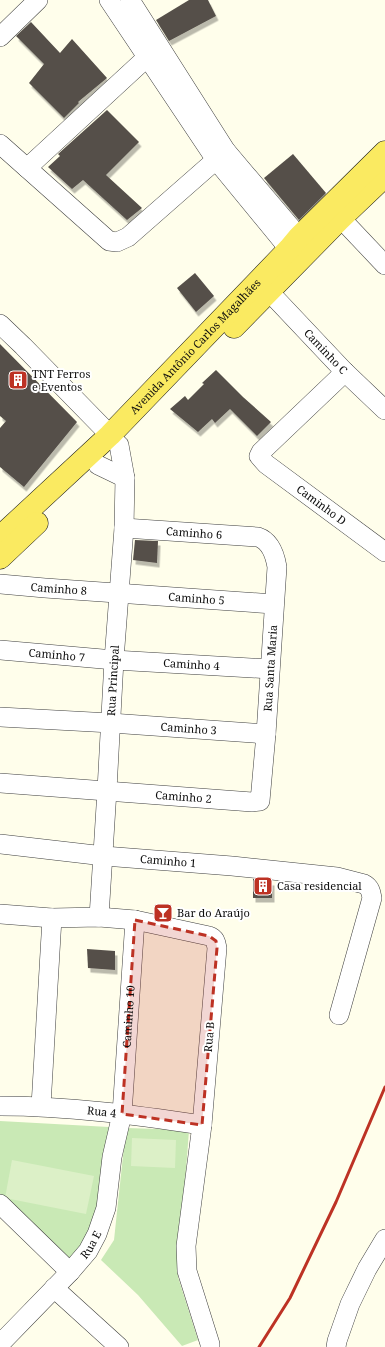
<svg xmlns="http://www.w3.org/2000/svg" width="385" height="1347" font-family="'Noto Serif',serif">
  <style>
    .green { fill: #c9e9b5 }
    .pitch { fill: #dcf0c7 }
    .building { fill: #554f49; filter: url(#shadow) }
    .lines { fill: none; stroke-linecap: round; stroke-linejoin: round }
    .minor-casing { stroke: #3f3f3f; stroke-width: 20 }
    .major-casing { stroke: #1d1d1d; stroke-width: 23 }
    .minor { stroke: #fff; stroke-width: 19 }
    .major { stroke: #faea61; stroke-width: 22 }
    .rail { stroke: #bd3224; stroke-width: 3 }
    .marked { fill: #bd3224; fill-opacity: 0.2; stroke: #bd3224; stroke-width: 3; stroke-dasharray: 8 5; stroke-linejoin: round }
    .labels { text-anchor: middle; stroke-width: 4; stroke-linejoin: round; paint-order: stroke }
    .street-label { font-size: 11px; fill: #0c0c0c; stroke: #fff }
    .poi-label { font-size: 11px; fill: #0c0c0c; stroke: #fff; text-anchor: start }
  </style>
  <defs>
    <filter id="shadow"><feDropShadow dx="2.5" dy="4.5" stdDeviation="0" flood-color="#0004"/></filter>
  </defs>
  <rect width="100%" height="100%" fill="#fffeeb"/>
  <g class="green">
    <path d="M 0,1121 L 109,1127 L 99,1225 L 71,1263 L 0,1198 Z"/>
    <path d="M 126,1128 L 189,1130 L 178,1277 L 198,1340 L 182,1346 L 138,1295 L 101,1260 L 114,1240 Z"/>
  </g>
  <g class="pitch">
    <path d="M 132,1138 L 176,1140 L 175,1168 L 131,1166 Z"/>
    <path d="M 12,1160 L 94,1176 L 86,1214 L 5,1198 Z"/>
  </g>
  <g class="building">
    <path d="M 189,0 L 208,0 L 216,16 L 169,41 L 156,20 Z"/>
    <path d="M 31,22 L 60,53 L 72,39 L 107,78 L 78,102 L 79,103 L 64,118 L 29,83 L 44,64 L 16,36 Z"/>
    <path d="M 107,110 L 139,142 L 106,175 L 142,208 L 127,220 L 83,180 L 72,189 L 48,167 L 60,156 L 58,154 Z"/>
    <path d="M 293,154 L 326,193 L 299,220 L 264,178 Z"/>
    <path d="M 195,273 L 214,296 L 196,312 L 177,288 Z"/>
    <path d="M 0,344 L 77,422 L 24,487 L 0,467 L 0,428 L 6,421 L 0,416 Z"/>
    <path d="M 216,370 L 243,397 L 271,422 L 257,436 L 230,409 L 215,423 L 212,419 L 198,432 L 170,409 L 185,396 L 188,400 L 204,384 L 202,383 Z"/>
    <path d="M 135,540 L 158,541 L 157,563 L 133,560 Z"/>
    <path d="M 253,879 L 272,881 L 272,898 L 253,898 Z"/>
    <path d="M 87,949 L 115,951 L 115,970 L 88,968 Z"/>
  </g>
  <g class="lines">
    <g class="minor-casing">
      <g id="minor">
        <path d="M 109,0 L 216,160 L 289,249"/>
        <path d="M 130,0 L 226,151 L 299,237"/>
        <path d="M 0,37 L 38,0"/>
        <path d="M 0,144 L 109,241 L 117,242 L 128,237 L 226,151"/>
        <path d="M 27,168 L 156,49"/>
        <path d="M 331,208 L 385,265"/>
        <path id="s1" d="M 259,281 L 345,372 L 385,410"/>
        <path d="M 0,324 L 23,346 L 110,435"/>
        <path id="s2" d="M 345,372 L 261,452 L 259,456 L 266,464 L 385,552"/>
        <path d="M 98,465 L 125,478"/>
        <path id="s3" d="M 0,584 L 45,588 L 274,604"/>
        <path id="s4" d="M 0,650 L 114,660 L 270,669"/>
        <path id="s5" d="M 0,717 L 111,723 L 266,734"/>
        <path id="s6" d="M 0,783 L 252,802 L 260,801 L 266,734 L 277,567 C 275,555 270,541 258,537 L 124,528"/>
        <path id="s7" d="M 0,844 L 104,856 L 232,866 L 337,877 L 364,884 C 370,887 371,892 372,898 L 339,1015"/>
        <path d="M 0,914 L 52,918 L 99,917 L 135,920 L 209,936 C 215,938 216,942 217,948 L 202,1125 L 186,1246 L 187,1271 L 210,1344 L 210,1347"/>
        <path id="s8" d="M 99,917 L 107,790 L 114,660 L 124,528 L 125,478 L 119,445"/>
        <path id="s9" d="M 0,1106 C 68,1106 135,1115 202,1125"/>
        <path d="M 41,1106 L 52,918"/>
        <path d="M 0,1204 L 70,1272"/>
        <path d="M 54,1288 L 119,1347"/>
        <path id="s10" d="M 0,1344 L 70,1272 L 88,1251 L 97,1234 L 106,1208 L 112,1157 L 122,1114 L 135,920"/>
        <path d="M 336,1347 L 337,1341 L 350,1304 L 367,1269 L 385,1239"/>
      </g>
    </g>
    <g class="major-casing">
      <g id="major">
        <path d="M 234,327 L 340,219 L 385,176"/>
        <path id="s11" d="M 0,537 L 110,435 L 289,249 L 299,237 L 385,152"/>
        <path d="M 0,558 L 37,523"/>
      </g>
    </g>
    <use href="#minor" class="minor"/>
    <use href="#major" class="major"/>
    <path class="rail" d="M 259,1347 L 290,1298 L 336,1202 L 385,1087"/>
  </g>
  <path class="marked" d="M 135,920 L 209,936 L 216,941 L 217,948 L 202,1125 L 122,1114 Z"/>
  <defs>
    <g id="building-square" transform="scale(1)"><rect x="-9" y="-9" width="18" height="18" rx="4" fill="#bd3224" stroke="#fff"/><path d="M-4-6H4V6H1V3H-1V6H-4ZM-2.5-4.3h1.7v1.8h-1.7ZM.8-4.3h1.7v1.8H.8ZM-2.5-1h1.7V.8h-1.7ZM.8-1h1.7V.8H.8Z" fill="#fff"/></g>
    <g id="bar-square" transform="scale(1)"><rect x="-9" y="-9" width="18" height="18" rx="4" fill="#bd3224" stroke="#fff"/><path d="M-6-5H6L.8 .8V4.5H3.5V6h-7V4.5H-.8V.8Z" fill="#fff"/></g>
  </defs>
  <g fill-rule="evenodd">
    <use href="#building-square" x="18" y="380"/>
    <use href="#building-square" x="263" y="886"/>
    <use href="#bar-square" x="163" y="913"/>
  </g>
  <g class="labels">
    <g class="street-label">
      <text dy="4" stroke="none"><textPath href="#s11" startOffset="273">Avenida Antônio Carlos Magalhães</textPath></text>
      <text dy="4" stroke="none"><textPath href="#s1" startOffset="97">Caminho C</textPath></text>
      <text dy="4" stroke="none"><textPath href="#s2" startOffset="200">Caminho D</textPath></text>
      <text transform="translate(194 533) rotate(4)" y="4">Caminho 6</text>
      <text dy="4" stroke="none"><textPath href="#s3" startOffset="59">Caminho 8</textPath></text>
      <text dy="4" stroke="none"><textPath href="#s3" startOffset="197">Caminho 5</textPath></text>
      <text dy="4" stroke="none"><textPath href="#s4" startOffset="57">Caminho 7</textPath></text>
      <text dy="4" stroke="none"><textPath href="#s4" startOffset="192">Caminho 4</textPath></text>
      <text dy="4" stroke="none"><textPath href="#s6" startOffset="394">Rua Santa Maria</textPath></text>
      <text dy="4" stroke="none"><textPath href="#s8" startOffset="237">Rua Principal</textPath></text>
      <text dy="4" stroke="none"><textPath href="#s5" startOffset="189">Caminho 3</textPath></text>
      <text dy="4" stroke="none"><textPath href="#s6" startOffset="184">Caminho 2</textPath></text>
      <text dy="4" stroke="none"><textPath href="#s7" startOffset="169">Caminho 1</textPath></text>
      <text dy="4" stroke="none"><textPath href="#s10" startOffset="368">Caminho 10</textPath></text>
      <text transform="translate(209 1037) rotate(-85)" y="4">Rua B</text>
      <text dy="4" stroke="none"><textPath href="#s9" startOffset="102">Rua 4</textPath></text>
      <text dy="4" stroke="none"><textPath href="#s10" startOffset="135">Rua E</textPath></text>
    </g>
    <g class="poi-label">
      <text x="32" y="378">TNT Ferros<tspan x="32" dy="13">e Eventos</tspan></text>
      <text x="277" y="890">Casa residencial</text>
      <text x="177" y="917">Bar do Araújo</text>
    </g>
  </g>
</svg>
